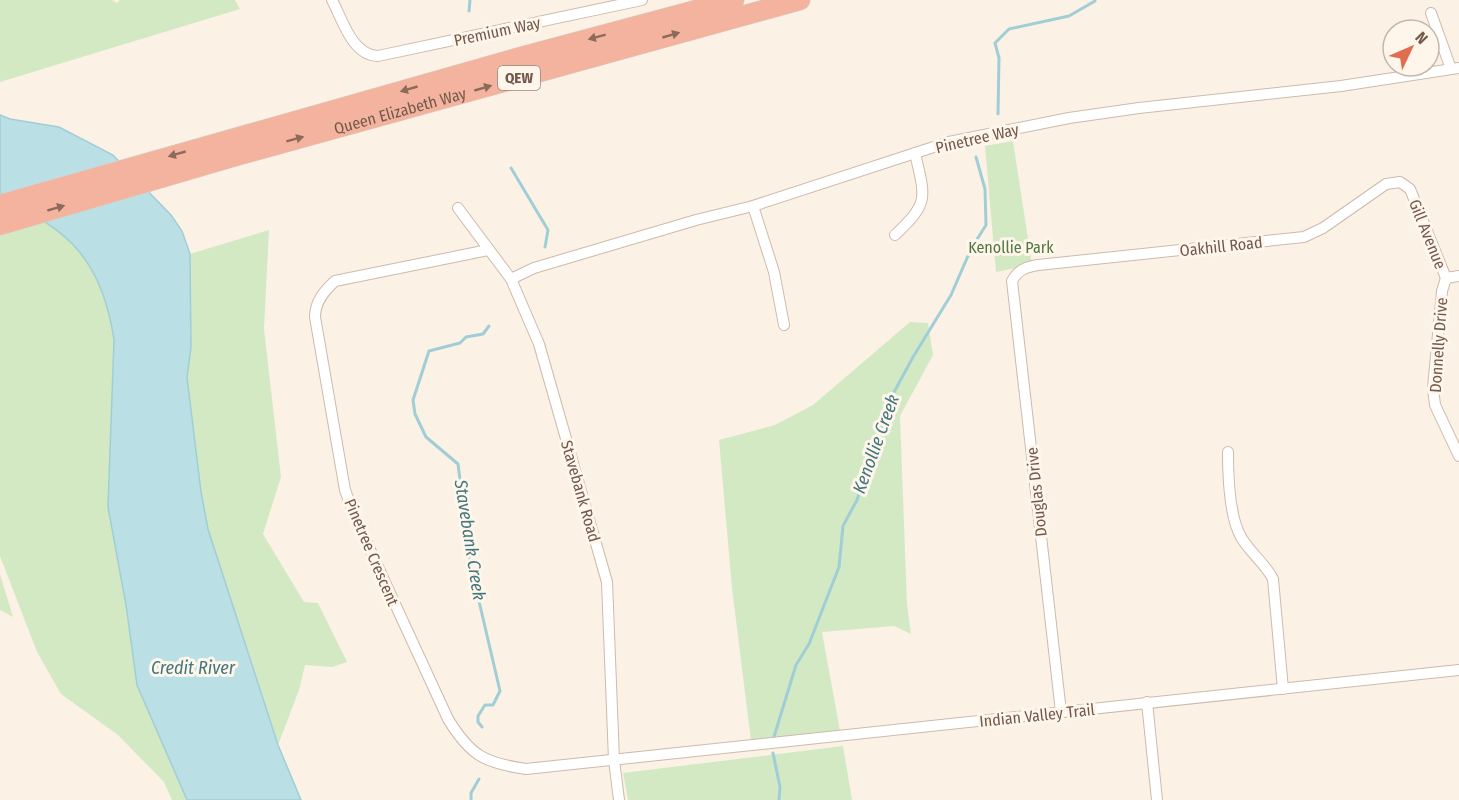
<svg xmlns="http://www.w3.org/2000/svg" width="1459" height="800" font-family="'Fira Sans Condensed',sans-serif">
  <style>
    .green { fill: #d3e9c4 }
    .water { fill: #badfe4; stroke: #a1ced6; stroke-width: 1.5 }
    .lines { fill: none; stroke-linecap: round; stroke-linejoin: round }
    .stream { stroke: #a1ced6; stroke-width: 3 }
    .minor-casing { stroke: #cdbaac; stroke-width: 12 }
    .motorway-casing { stroke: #d8d1cd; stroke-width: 21 }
    .minor { stroke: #fff; stroke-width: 10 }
    .motorway { stroke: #f3b39e; stroke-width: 20 }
    .oneway { fill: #8d6b5c }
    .labels { text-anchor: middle; stroke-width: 6; stroke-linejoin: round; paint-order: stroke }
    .shield { fill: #fef6eb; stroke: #9d887b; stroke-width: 1.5 }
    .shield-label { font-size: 15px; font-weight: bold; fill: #73594b }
    .street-label { font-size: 16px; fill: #73594b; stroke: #fef6eb }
    .park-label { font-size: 16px; fill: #547843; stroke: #fef6eb }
    .water-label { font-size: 18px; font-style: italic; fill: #43767f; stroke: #fef6eb }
  </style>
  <rect width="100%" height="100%" fill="#fbf2e5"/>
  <g class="green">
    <path d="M 0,0 L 112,0 L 117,3 L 120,0 L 235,0 L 240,9 L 0,82 Z"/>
    <path d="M 1013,141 L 1032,265 L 996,272 L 985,146 Z"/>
    <path d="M 0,200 C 71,227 103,265 114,340 L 108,507 L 126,605 L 137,685 L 187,800 L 172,800 L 164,782 L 118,735 L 61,694 L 37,652 L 0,556 Z"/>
    <path d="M 269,230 L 264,329 L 281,477 L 263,534 L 304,602 L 318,603 L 347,662 L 332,667 L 305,665 L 299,690 L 278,745 L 208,529 L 201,492 L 187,377 L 191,347 L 190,254 Z"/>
    <path d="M 910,322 L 928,323 L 933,355 L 900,416 L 907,604 L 911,634 L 894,626 L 822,632 L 840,731 L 751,741 L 732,588 L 719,440 L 775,425 L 813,405 Z"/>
    <path d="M 0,574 L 13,617 L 0,610 Z"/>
    <path d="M 843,746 L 852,800 L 628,800 L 623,773 Z"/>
  </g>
  <path class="water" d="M 0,115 L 10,119 L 59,127 L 113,155 L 171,215 L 182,231 L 190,254 L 191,347 L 187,377 L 201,492 L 208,529 L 278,745 L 301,800 L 187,800 L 137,685 L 126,605 L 108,507 L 114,340 C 103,265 71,227 0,200 Z"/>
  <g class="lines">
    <g class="stream">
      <path d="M 469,11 L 470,0"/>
      <path d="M 998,114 L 999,58 L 995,43 L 1009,29 L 1069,16 L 1095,1"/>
      <path d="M 511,168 L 548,230 L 545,247"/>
      <path d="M 482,727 L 478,722 L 478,716 L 485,705 L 493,705 L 500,691 L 471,567 L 458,464 L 426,437 L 415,414 L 413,400 L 429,351 L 460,343 L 466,337 L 483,334 L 489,326"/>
      <path d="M 773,740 L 796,665 L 809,644 L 839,567 L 843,526 L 857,500 L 892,396 L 913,357 L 951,295 L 971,249 L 986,225 L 985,189 L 976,157"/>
      <path d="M 773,753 L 780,787 L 779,800"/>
      <path d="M 471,800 L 471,793 L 479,779"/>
    </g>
    <g class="minor-casing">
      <g id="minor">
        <path d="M 332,0 C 343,21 352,55 378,56 L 642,0"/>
        <path d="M 1431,13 L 1451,69"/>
        <path d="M 753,206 L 774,272 L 784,325"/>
        <path d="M 458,208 L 511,279 L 539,344 L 607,582 L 614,760 L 619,800"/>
        <path d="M 895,235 C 930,202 925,198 915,153"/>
        <path d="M 488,250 L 335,281 C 324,291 315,302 315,317 L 345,490 L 355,517 L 448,719 C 470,755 484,763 526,769 L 1459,670"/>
        <path d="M 1459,276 L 1446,278 L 1442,291 L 1433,388 L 1435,405 L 1459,456"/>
        <path d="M 511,279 L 534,268 L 696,220 L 753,206 L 949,142 L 1069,118 L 1139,108 L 1341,86 L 1459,68"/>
        <path d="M 1228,452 C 1228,476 1229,516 1241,537 C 1250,553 1265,563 1273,579 L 1283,689"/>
        <path d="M 1147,702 L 1157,800"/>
        <path d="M 1061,712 L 1012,281 C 1018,270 1026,267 1038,265 L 1304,237 L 1323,228 L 1386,184 L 1400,182 L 1410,189 L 1446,278"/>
      </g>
    </g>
    <g class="motorway-casing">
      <g id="motorway">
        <path d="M 0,205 L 528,55 L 734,0"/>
        <path id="s1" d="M 0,225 L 239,155 L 800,0"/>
      </g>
    </g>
    <use href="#minor" class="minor"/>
    <use href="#motorway" class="motorway"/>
  </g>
  <defs><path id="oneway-solid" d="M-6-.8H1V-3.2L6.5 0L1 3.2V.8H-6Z" transform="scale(1.5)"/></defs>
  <g class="oneway">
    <use href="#oneway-solid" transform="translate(671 35) rotate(-16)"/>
    <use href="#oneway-solid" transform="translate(597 37) rotate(165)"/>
    <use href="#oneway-solid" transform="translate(483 88) rotate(-16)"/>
    <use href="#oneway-solid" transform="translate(409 89) rotate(164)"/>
    <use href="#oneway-solid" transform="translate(295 139) rotate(-15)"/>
    <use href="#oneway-solid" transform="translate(177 154) rotate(164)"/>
    <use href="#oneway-solid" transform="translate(56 208) rotate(-16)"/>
  </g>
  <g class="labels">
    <rect class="shield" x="498" y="66" width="42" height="24" rx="4.5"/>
    <g class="shield-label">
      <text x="519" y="83">QEW</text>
    </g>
    <g class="street-label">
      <text transform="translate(497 31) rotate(-12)" y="6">Premium Way</text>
      <text dy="6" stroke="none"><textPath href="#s1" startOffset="416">Queen Elizabeth Way</textPath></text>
      <text transform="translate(977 138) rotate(-13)" y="6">Pinetree Way</text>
      <text transform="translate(1428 234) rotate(68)" y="6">Gill Avenue</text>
      <text transform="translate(1221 246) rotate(-6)" y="6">Oakhill Road</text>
      <text transform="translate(1438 345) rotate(-86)" y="6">Donnelly Drive</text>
      <text transform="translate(581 491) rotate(74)" y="6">Stavebank Road</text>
      <text transform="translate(1036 492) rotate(-96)" y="6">Douglas Drive</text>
      <text transform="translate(372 552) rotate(67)" y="6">Pinetree Crescent</text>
      <text transform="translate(1037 715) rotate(-6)" y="6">Indian Valley Trail</text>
    </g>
    <g class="park-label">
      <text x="1011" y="253">Kenollie Park</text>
    </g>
    <g class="water-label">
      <text transform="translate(876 444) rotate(-70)" y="6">Kenollie Creek</text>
      <text transform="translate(470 540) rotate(81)" y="6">Stavebank Creek</text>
      <text x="193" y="674">Credit River</text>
    </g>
  </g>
  <g transform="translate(1411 48) rotate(46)"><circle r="28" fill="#fef6eb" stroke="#c6b7ab" stroke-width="1.5"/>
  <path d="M0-4.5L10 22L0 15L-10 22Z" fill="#e16d4e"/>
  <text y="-9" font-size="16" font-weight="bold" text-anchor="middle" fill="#73594b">N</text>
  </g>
</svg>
